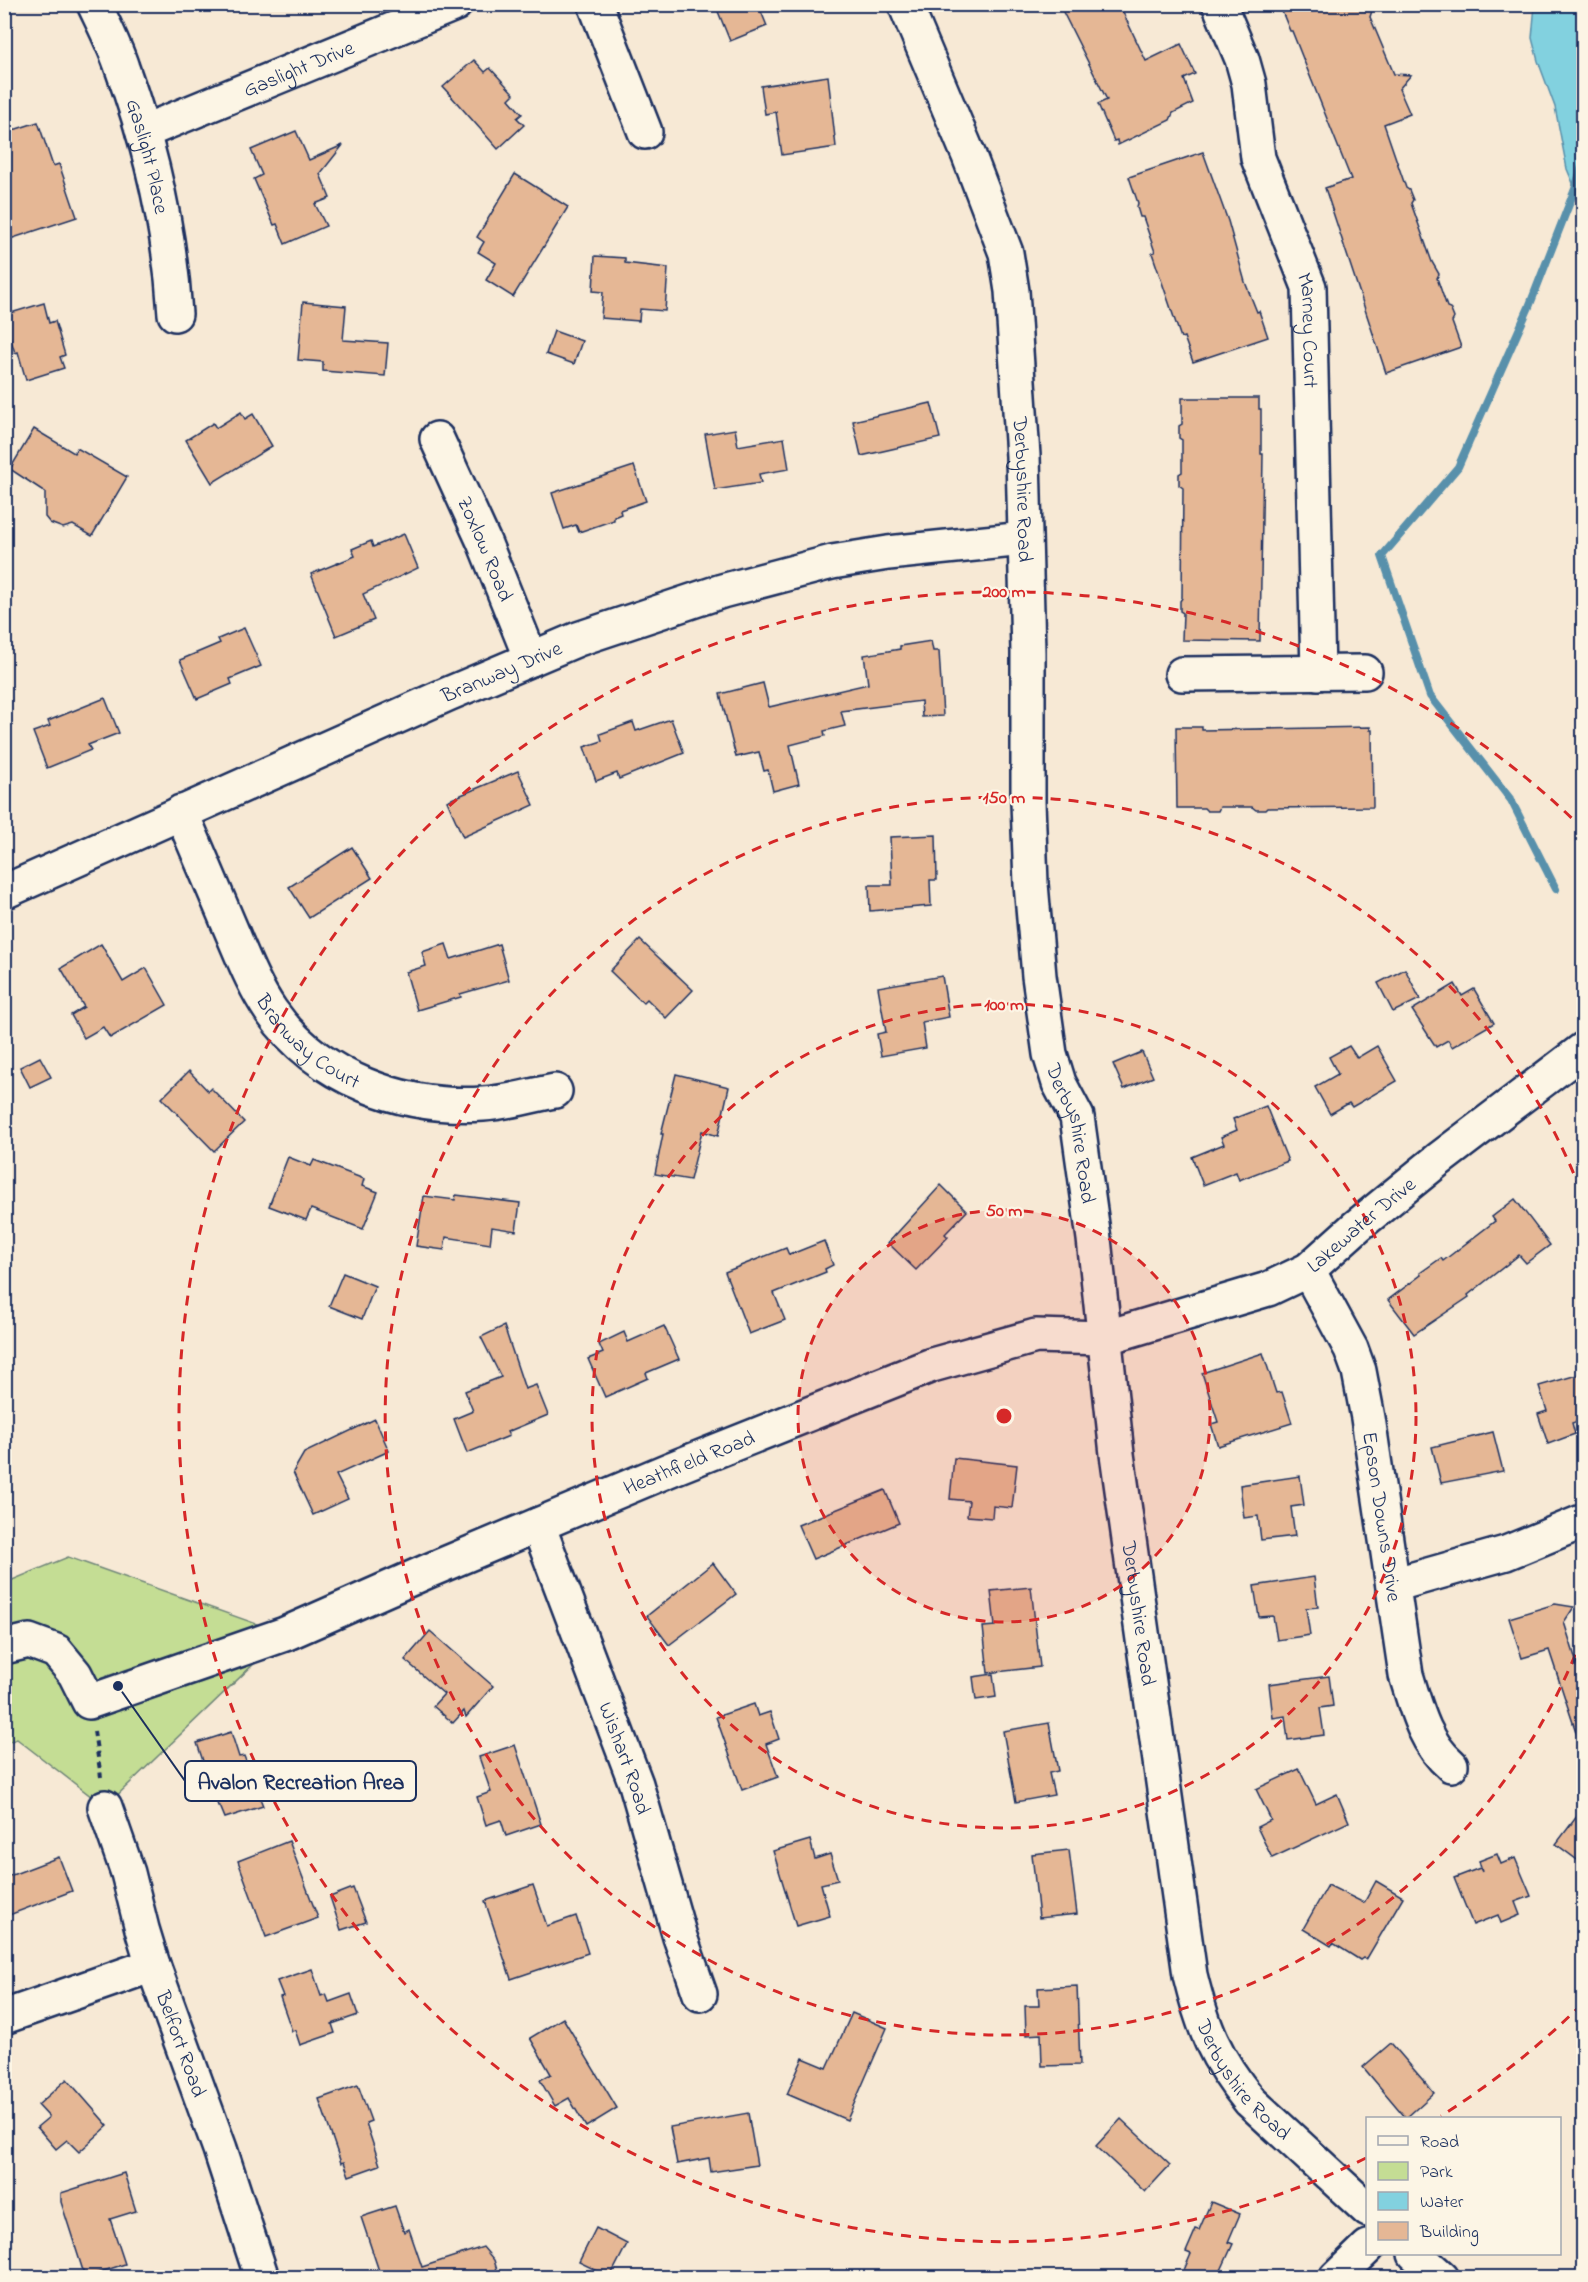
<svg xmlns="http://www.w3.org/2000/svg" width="1588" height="2282" font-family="'Indie Flower',sans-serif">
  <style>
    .green { fill: #c4dd94; stroke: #708679; stroke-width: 1.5 }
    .water { fill: #82d1df; stroke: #5990ab; stroke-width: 1.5 }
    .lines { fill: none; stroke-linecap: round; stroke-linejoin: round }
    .stream { stroke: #5990ab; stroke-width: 8 }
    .building { fill: #e5b795; stroke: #1b2f5e; stroke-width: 1.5 }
    .minor-casing { stroke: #1b2f5e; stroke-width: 38 }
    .path { stroke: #1b2f5e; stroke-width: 4; stroke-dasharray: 6 4.5; stroke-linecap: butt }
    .minor { stroke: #fcf5e5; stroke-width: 33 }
    .ring { fill: none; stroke: #d62828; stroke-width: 3; stroke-dasharray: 10 8 }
    .labels { text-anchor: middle; stroke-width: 4.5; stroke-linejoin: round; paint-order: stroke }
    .street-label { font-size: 21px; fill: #1b2f5e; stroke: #fcf5e5 }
    .centre { fill: #d62828; stroke: #fcf5e5; stroke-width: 3 }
    .ring-label { font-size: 18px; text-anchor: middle; font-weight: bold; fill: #d62828; stroke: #fcf5e5; stroke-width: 4.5; stroke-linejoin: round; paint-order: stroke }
    .leader { fill: none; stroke: #1b2f5e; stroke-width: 2 }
    .callout-dot { fill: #1b2f5e; stroke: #fcf5e5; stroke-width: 2 }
    .callout { fill: #fcf5e5; stroke: #1b2f5e; stroke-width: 2 }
    .callout-label { font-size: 22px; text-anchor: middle; font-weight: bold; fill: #1b2f5e }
  </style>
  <rect width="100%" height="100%" fill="#f7e9d5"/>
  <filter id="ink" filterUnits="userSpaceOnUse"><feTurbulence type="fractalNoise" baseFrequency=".0167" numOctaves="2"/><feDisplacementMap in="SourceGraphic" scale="12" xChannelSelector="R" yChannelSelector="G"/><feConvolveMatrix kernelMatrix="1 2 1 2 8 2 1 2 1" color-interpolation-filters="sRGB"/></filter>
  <g filter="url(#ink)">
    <path class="green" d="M 68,1557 L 285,1634 L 105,1807 L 17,1739 L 5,1743 L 5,1583 Z"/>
    <path class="water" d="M 1535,5 L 1583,5 L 1583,207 L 1567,169 L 1555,107 L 1538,61 L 1532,38 Z"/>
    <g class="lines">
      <path class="stream" d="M 1556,889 L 1511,800 L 1430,696 L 1382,556 L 1458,467 L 1529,307 L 1575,189 L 1584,160"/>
    </g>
    <g class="building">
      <path d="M 715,4 L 758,4 L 767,26 L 730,41 Z"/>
      <path d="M 1059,4 L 1119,4 L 1146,61 L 1181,44 L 1195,74 L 1184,79 L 1193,103 L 1173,113 L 1170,120 L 1118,145 L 1117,140 L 1114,141 L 1098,104 L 1107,100 Z"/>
      <path d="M 1279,4 L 1374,4 L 1370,17 L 1394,74 L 1411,75 L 1399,89 L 1410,114 L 1384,124 L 1406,188 L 1409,190 L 1413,200 L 1411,203 L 1432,262 L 1439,274 L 1437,278 L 1447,307 L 1450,308 L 1454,318 L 1452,322 L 1461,347 L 1386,373 L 1325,188 L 1351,179 L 1292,31 L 1290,31 Z"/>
      <path d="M 474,60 L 485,72 L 490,68 L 514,94 L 509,99 L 522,114 L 517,118 L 524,125 L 498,149 L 443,87 Z"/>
      <path d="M 828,76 L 836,147 L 782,155 L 776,112 L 765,114 L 761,86 Z"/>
      <path d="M 38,122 L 53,166 L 59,164 L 77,217 L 4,241 L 4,133 Z"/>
      <path d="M 296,131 L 309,160 L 343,145 L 320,174 L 330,198 L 315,204 L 326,226 L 285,244 L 277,224 L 274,225 L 254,179 L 262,175 L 251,150 Z"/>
      <path d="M 1203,152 L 1228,221 L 1245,282 L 1257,312 L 1259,311 L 1268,337 L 1193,362 L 1184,337 L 1181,338 L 1152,253 L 1155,252 L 1143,217 L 1140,217 L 1137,207 L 1138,203 L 1129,177 Z"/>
      <path d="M 515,174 L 568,207 L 513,297 L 486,280 L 496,263 L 478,252 L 484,242 L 477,237 Z"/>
      <path d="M 595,256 L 625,258 L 625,263 L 668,268 L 665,311 L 640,309 L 639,321 L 601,318 L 603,292 L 593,291 Z"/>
      <path d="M 303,302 L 346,306 L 343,340 L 388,343 L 385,376 L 323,371 L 323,362 L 298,360 Z"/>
      <path d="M 44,303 L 49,323 L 55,321 L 65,355 L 60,357 L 64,368 L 26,380 L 18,352 L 15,353 L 10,337 L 4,339 L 4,315 Z"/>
      <path d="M 554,331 L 582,341 L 574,364 L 546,354 Z"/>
      <path d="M 1182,398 L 1259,398 L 1259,409 L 1261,409 L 1261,454 L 1263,454 L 1260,641 L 1182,640 L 1183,613 L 1180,611 L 1180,601 L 1182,598 L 1183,488 L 1179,485 L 1179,474 L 1182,472 L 1182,440 L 1179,438 L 1179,426 L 1182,424 Z"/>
      <path d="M 931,403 L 940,438 L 861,456 L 853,421 Z"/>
      <path d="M 241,412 L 245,419 L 253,414 L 272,446 L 212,483 L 186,440 L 213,423 L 216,428 Z"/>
      <path d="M 34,429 L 74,453 L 77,448 L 127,477 L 92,536 L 73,525 L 63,528 L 50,523 L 45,517 L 45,492 L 10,469 Z"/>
      <path d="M 735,429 L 738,446 L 784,438 L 789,469 L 759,474 L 761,483 L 715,490 L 705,434 Z"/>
      <path d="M 634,466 L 646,501 L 620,510 L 621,514 L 614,517 L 614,520 L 579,532 L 576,525 L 564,529 L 552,493 Z"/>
      <path d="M 404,534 L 418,568 L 363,594 L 374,620 L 336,636 L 311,574 L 355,556 L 352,549 L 371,541 L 373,547 Z"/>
      <path d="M 244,628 L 261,666 L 230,679 L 232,684 L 197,699 L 180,660 L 220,643 L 218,639 Z"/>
      <path d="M 931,641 L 933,651 L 939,651 L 943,716 L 922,717 L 921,701 L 841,711 L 845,726 L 824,731 L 825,736 L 790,745 L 799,784 L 773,791 L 768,770 L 764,771 L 759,752 L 736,757 L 720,694 L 763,683 L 769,707 L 868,684 L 864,655 L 900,649 L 900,646 Z"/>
      <path d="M 105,698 L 119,733 L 88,745 L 91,750 L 47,768 L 33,732 L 50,726 L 48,721 Z"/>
      <path d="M 671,719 L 684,753 L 619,779 L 617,773 L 596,781 L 584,747 L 602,741 L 600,734 L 633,722 L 636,731 Z"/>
      <path d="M 1176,727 L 1202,727 L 1202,730 L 1370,727 L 1370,730 L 1372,730 L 1373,807 L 1267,808 L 1265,810 L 1256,810 L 1252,807 L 1220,807 L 1218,811 L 1207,811 L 1204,808 L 1177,808 Z"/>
      <path d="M 518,771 L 534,805 L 463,837 L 447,801 Z"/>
      <path d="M 936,835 L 937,880 L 930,880 L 931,906 L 870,911 L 869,885 L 892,885 L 890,837 Z"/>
      <path d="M 352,847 L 372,878 L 309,918 L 289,887 Z"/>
      <path d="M 640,940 L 693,990 L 666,1018 L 647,999 L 643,1003 L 610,971 Z"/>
      <path d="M 101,944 L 123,982 L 146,968 L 167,1005 L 110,1038 L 103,1027 L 84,1038 L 71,1015 L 84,1007 L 61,968 Z"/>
      <path d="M 446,944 L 451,959 L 499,944 L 509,980 L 460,994 L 461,997 L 417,1010 L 406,972 L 426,966 L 422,952 Z"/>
      <path d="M 1405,969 L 1420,999 L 1393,1012 L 1378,983 Z"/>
      <path d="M 942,976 L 949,1017 L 922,1022 L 926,1048 L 881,1056 L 877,1034 L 886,1032 L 878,987 Z"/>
      <path d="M 1455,984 L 1462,996 L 1474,989 L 1494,1023 L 1452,1047 L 1448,1040 L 1436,1047 L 1412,1010 Z"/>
      <path d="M 1349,1046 L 1357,1058 L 1377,1046 L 1397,1081 L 1352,1107 L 1349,1103 L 1330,1114 L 1315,1087 L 1338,1074 L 1329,1057 Z"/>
      <path d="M 1142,1052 L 1153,1077 L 1124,1089 L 1113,1064 Z"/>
      <path d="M 40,1057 L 51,1077 L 30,1087 L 20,1067 Z"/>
      <path d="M 189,1071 L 208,1091 L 211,1088 L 244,1122 L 214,1151 L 162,1098 Z"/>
      <path d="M 676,1074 L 729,1087 L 718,1136 L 702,1131 L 690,1180 L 655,1174 L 663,1134 L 661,1134 Z"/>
      <path d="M 1266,1106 L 1288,1161 L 1239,1180 L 1236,1172 L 1203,1185 L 1192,1157 L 1224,1144 L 1221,1137 L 1237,1130 L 1233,1119 Z"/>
      <path d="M 288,1157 L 311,1166 L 314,1160 L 364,1179 L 362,1186 L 378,1192 L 363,1229 L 311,1209 L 306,1220 L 269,1206 Z"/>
      <path d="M 941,1185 L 967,1211 L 945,1234 L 948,1237 L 916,1270 L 888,1243 Z"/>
      <path d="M 456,1195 L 520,1203 L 516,1231 L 492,1227 L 490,1244 L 446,1237 L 444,1250 L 416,1246 L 424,1196 L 455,1200 Z"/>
      <path d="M 1515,1199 L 1550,1245 L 1526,1263 L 1519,1255 L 1468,1295 L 1469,1297 L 1414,1334 L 1388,1300 L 1421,1275 L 1420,1273 L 1441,1258 L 1443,1261 L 1495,1221 L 1492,1217 Z"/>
      <path d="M 824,1241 L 833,1265 L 825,1269 L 826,1272 L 774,1293 L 785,1320 L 749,1334 L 725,1272 L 786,1248 L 789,1255 Z"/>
      <path d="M 343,1273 L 375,1286 L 362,1319 L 329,1306 Z"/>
      <path d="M 504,1326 L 525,1389 L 536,1385 L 548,1415 L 507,1432 L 509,1436 L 467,1453 L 454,1419 L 473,1411 L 465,1391 L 501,1377 L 481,1337 Z"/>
      <path d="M 664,1326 L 679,1359 L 646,1373 L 648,1378 L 605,1397 L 588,1359 L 603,1353 L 599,1344 L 624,1332 L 628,1342 Z"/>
      <path d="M 1263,1353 L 1276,1393 L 1282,1392 L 1292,1423 L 1218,1446 L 1211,1424 L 1218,1422 L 1202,1373 Z"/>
      <path d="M 1584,1373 L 1584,1419 L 1572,1423 L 1575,1434 L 1548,1444 L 1538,1414 L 1547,1411 L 1539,1386 Z"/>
      <path d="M 375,1419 L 389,1451 L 336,1475 L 348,1499 L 313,1515 L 293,1472 L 304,1453 Z"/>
      <path d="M 1493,1432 L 1503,1471 L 1441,1483 L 1432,1447 Z"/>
      <path d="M 954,1458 L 1017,1465 L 1012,1508 L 993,1506 L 992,1518 L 967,1516 L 969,1501 L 950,1499 Z"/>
      <path d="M 1300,1476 L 1304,1505 L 1291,1507 L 1295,1536 L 1261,1540 L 1258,1516 L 1244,1518 L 1240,1485 Z"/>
      <path d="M 885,1490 L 899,1523 L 813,1559 L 798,1525 Z"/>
      <path d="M 713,1563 L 736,1594 L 669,1645 L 647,1616 Z"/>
      <path d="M 1314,1577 L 1318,1607 L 1306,1608 L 1310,1635 L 1277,1640 L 1273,1616 L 1259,1617 L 1254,1586 Z"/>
      <path d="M 1031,1587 L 1040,1667 L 988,1673 L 983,1627 L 995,1626 L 991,1591 Z"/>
      <path d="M 1555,1604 L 1574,1607 L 1564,1622 L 1584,1686 L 1584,1741 L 1579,1741 L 1549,1650 L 1522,1658 L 1509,1618 Z"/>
      <path d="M 430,1631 L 493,1686 L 466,1717 L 464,1711 L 453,1723 L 433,1706 L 444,1694 L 405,1660 Z"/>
      <path d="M 993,1674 L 996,1697 L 976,1700 L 973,1677 Z"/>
      <path d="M 1329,1676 L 1333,1706 L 1320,1708 L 1324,1735 L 1288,1740 L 1285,1716 L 1273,1718 L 1269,1684 Z"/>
      <path d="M 754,1704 L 758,1716 L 770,1712 L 779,1739 L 766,1744 L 778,1777 L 742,1790 L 716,1717 Z"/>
      <path d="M 1049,1723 L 1058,1771 L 1049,1773 L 1054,1795 L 1016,1802 L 1003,1731 Z"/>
      <path d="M 231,1732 L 239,1757 L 244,1756 L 263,1806 L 225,1818 L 220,1806 L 218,1806 L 197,1743 Z"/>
      <path d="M 515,1745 L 541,1824 L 506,1836 L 501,1820 L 486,1825 L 477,1797 L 491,1792 L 479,1757 Z"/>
      <path d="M 1299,1769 L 1316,1804 L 1337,1794 L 1349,1822 L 1272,1858 L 1257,1827 L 1271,1820 L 1256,1789 Z"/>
      <path d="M 1584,1807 L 1584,1865 L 1556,1844 Z"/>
      <path d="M 810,1840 L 815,1859 L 830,1854 L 838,1880 L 821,1884 L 830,1916 L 796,1926 L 773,1851 Z"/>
      <path d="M 289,1841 L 318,1918 L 266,1937 L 238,1861 Z"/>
      <path d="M 1069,1850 L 1077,1914 L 1039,1918 L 1032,1854 Z"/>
      <path d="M 1497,1854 L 1501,1864 L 1515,1858 L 1531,1896 L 1515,1902 L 1520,1915 L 1501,1923 L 1498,1915 L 1473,1925 L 1454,1878 L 1480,1868 L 1482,1872 L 1479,1861 Z"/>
      <path d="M 59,1857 L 72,1891 L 4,1917 L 4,1878 Z"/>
      <path d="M 1376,1881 L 1403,1897 L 1366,1960 L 1363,1958 L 1360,1960 L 1333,1943 L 1331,1946 L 1303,1929 L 1328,1885 L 1364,1903 Z"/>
      <path d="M 533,1885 L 547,1926 L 576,1916 L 588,1953 L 511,1979 L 485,1901 Z"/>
      <path d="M 353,1888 L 366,1922 L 341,1930 L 330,1897 Z"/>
      <path d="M 312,1969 L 321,1996 L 326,1994 L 329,2002 L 351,1994 L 358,2015 L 332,2024 L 335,2033 L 300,2045 L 295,2030 L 292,2031 L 280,1997 L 283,1996 L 277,1981 Z"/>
      <path d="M 1077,1986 L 1080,2065 L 1042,2066 L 1041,2034 L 1026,2035 L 1025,2006 L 1039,2006 L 1038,1988 Z"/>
      <path d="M 852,2013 L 887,2028 L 847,2120 L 787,2094 L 803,2058 L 827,2068 Z"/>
      <path d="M 563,2018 L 617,2108 L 586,2127 L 569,2098 L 555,2106 L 540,2080 L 551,2074 L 530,2038 Z"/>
      <path d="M 1391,2043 L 1434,2093 L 1406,2118 L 1363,2067 Z"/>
      <path d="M 67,2079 L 108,2126 L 79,2152 L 67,2140 L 56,2149 L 37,2127 L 49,2117 L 38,2105 Z"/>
      <path d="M 358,2085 L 371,2121 L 366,2123 L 380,2165 L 349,2176 L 344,2162 L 341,2163 L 319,2099 Z"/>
      <path d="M 748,2113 L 757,2165 L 711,2172 L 709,2158 L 677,2164 L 670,2127 Z"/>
      <path d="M 1121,2119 L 1170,2165 L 1145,2192 L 1096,2146 Z"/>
      <path d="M 124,2173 L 136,2211 L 110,2219 L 125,2264 L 85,2277 L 61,2202 L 61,2193 Z"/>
      <path d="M 1211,2202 L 1240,2214 L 1228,2242 L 1233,2244 L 1218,2277 L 1181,2277 L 1191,2254 L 1186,2252 L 1196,2229 L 1199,2230 Z"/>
      <path d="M 395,2206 L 404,2232 L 409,2229 L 422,2267 L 483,2247 L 494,2260 L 499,2277 L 381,2277 L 361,2217 Z"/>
      <path d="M 596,2228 L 627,2244 L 610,2277 L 579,2262 Z"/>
    </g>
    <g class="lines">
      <g class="minor-casing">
        <g id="minor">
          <path id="s1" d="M 94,4 C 104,25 115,46 122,68 C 151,148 170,230 175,314"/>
          <path d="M 595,4 L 645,132"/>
          <path id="s2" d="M 905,4 L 969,156 L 1006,253 L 1012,291 L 1023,456 L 1028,652 L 1028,802 L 1031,884 L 1039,976 L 1050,1054 L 1059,1083 L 1077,1117 L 1094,1239 L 1117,1454 L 1190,1975 C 1203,2028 1215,2058 1250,2101 L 1368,2210"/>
          <path id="s3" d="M 1219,4 L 1242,59 L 1249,84 L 1258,158 L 1309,287 L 1318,673"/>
          <path id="s4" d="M 143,132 L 455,4"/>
          <path id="s5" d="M 437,439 L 484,542 L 531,659"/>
          <path d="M 1182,674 L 1365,672"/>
          <path id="s6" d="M 181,812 C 197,850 213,888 229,925 C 242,955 253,985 271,1011 C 319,1079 403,1109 483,1104 C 507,1103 531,1095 555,1091"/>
          <path id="s7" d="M 4,892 L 448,694 L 578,639 L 722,591 L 832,562 L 888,553 L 1025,539"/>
          <path id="s8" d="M 1308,1270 L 1351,1349 L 1359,1371 L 1368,1418 L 1406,1675 C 1416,1707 1424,1742 1451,1765"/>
          <path id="s9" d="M 538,1525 L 636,1784 L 680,1937 L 700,1994"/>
          <path d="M 1393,1585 L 1506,1553 L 1584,1521"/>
          <path id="s10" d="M 4,1647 L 29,1641 L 56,1651 L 75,1674 L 89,1702 L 285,1634 L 428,1571 L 671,1469 L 932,1365 L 1036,1336 L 1104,1338 L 1268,1289 L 1308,1270 L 1357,1226 L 1438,1160 L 1584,1049"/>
          <path id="s11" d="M 105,1807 L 128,1873 L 142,1929 L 153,1965 L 220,2149 L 262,2278"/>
          <path d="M 4,2017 L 153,1965"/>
          <path d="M 1415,2254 L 1442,2278"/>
          <path d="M 1336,2278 L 1368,2247"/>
        </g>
      </g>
      <path class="path" d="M 94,1731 L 101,1777"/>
      <use href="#minor" class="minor"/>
    </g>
  </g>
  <circle cx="1004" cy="1416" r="206" fill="#d62828" fill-opacity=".12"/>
  <g class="ring">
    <circle cx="1004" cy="1416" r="206"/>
    <circle cx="1004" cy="1416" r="412"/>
    <path d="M1582 1638A619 619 0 1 1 1582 1194"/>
    <path d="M1582 2004A825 825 0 0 1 1441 2116M1366 2158A825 825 0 1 1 1582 828"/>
  </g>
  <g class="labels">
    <g class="street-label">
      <text dy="7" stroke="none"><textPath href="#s4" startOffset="168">Gaslight Drive</textPath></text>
      <text dy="7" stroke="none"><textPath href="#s1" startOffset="162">Gaslight Place</textPath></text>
      <text dy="7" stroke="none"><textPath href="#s3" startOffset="342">Marney Court</textPath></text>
      <text dy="7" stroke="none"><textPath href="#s2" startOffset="506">Derbyshire Road</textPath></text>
      <text dy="7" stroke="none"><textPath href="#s5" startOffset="120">Zoxlow Road</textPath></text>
      <text dy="7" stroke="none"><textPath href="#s7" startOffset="544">Branway Drive</textPath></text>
      <text dy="7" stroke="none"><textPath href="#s6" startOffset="267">Branway Court</textPath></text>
      <text dy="7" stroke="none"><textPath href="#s2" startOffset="1155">Derbyshire Road</textPath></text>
      <text dy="7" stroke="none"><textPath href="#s10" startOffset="1485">Lakewater Drive</textPath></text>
      <text dy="7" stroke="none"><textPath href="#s10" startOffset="762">Heathfield Road</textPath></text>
      <text dy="7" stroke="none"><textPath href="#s8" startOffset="261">Epson Downs Drive</textPath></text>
      <text dy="7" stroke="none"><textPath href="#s2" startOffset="1641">Derbyshire Road</textPath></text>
      <text dy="7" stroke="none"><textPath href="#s9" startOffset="249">Wishart Road</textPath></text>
      <text dy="7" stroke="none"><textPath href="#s11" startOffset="249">Belfort Road</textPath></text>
      <text dy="7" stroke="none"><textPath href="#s2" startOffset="2126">Derbyshire Road</textPath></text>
    </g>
  </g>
  <circle cx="1004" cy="1416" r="9" class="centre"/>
  <g class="ring-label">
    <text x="1004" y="597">200 m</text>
    <text x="1004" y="803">150 m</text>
    <text x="1004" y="1010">100 m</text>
    <text x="1004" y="1216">50 m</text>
  </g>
  <path class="leader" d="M118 1686L185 1781"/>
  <circle class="callout-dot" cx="118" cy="1686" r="6"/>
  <rect class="callout" x="185" y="1761" width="231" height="40" rx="6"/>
  <g class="callout-label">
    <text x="301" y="1789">Avalon Recreation Area</text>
  </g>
  <rect width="1588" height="2282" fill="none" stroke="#fcf5e5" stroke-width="24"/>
  <rect x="12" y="12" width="1564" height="2258" fill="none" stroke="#1b2f5e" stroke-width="2" filter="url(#ink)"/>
  <rect x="1366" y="2117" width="195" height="138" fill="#fcf5e5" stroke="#a2a6af" stroke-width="1.5"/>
  <rect x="1378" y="2136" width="30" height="9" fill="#fcf5e5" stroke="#a2a6af" stroke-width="1.5"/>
  <text x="1420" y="2147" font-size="18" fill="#1b2f5e">Road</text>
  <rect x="1378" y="2162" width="30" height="18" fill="#c4dd94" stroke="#a2a6af" stroke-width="1.5"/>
  <text x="1420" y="2177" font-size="18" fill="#1b2f5e">Park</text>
  <rect x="1378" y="2192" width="30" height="18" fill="#82d1df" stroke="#a2a6af" stroke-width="1.5"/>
  <text x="1420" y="2207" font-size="18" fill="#1b2f5e">Water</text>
  <rect x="1378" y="2222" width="30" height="18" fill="#e5b795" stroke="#a2a6af" stroke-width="1.5"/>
  <text x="1420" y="2237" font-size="18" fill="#1b2f5e">Building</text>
</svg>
